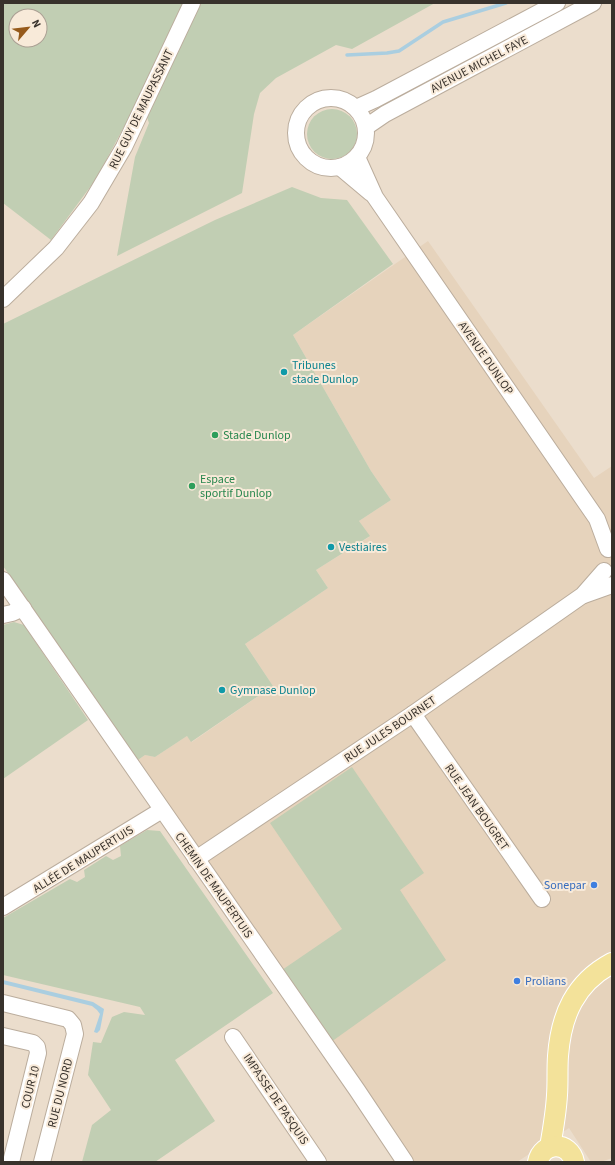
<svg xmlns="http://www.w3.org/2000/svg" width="615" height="1165" font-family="'Source Sans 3',sans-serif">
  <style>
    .built { fill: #e6d3bc }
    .green { fill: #c1ceb3; fill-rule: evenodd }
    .water { fill: #aacee0 }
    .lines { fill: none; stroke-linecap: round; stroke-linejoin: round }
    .stream { stroke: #aacee0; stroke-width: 3.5 }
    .minor-casing { stroke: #bbad9d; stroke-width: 18 }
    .major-casing { stroke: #fff; stroke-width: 22 }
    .minor { stroke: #fff; stroke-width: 16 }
    .major { stroke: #f3e29a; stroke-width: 20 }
    .culture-dot { fill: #0f9aa8; stroke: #f8ead9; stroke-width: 1.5 }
    .leisure-dot { fill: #2e9e5b; stroke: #f8ead9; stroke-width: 1.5 }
    .shop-dot { fill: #3f7fe0; stroke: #f8ead9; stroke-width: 1.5 }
    .labels { text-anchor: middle; stroke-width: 4; stroke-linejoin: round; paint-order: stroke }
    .street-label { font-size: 12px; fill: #38322c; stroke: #f8ead9 }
    .culture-label { font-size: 12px; fill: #0d838f; stroke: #f8ead9; text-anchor: start }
    .leisure-label { font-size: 12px; fill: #27864d; stroke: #f8ead9; text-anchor: start }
    .shop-label { font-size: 12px; fill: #366cbe; stroke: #f8ead9; text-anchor: end }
  </style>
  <rect width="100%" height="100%" fill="#ebddcc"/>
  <path class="built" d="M 428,241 L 594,478 L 612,466 L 612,1158 L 601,1162 L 591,1162 L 569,1128 L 517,1162 L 413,1162 L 138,760 L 145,755 L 155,757 L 187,736 L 192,742 L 273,686 L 245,644 L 328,588 L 316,570 L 369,537 L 359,521 L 391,500 L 371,471 L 293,335 Z"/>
  <g class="green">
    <path d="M 3,3 L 435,3 L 352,49 L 336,45 L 276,78 L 260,93 L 254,114 L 242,193 L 117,256 L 135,157 L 149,123 L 140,97 L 96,179 L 51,240 L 3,203 ZM 16,16 L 40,16 L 40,40 L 16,40 Z"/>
    <circle cx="332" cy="134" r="25"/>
    <path d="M 292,187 L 321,198 L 347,200 L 393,264 L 293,335 L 371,471 L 391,500 L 359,521 L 370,536 L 316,570 L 328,588 L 245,644 L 273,686 L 191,742 L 187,736 L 155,757 L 145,755 L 138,760 L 112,724 L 3,566 L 3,324 L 215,220 Z"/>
    <path d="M 14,622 L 24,625 L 88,720 L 3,779 L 3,625 Z"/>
    <path d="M 352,767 L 424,873 L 400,890 L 446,960 L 331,1042 L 282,970 L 342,929 L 270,823 Z"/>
    <path d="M 147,830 L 160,831 L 273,993 L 175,1060 L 215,1121 L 155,1162 L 82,1162 L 92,1125 L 111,1110 L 88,1075 L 93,1042 L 101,1043 L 112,1017 L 124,1012 L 145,1015 L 140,1007 L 3,975 L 3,918 L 70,879 L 77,882 L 85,877 L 84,870 L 106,856 L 113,860 L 121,856 L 120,846 Z"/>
  </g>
  <path class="water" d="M 3,980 L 93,1002 L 104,1009 L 100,1030 L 97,1033 L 94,1032 L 100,1014 L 97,1010 L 92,1006 L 3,984 Z"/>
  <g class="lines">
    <path class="stream" d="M 347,55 L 387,53 L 399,51 L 443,22 L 506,3"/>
    <g class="minor-casing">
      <g id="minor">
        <circle cx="331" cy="133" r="35"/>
        <path d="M 356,108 L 376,99 L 557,3"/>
        <path d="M 366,127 L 385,114 L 593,3"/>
        <path d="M 357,157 L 375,197 L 597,519 L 608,549"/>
        <path d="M 340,167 L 371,193"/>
        <path d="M 3,299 L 56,248 L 91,203 L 124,147 L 192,3"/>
        <path d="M 3,580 L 357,1090 L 405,1162"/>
        <path d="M 584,595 L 612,585"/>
        <path d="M 3,615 L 12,613 L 23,608"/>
        <path d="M 413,714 L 542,899"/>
        <path d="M 196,859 L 413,714 L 583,595 L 604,571"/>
        <path d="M 3,907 L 162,810"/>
        <path d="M 3,1003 L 68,1019 L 73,1025 L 75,1034 L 42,1162"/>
        <path d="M 3,1036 L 33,1043 L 37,1047 L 38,1053 L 11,1162"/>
        <path d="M 233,1037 L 318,1162"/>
      </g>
    </g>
    <g class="major-casing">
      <g id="major">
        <path d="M 550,1147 C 553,1130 556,1113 557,1095 C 558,1082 557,1069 558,1056 C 561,1015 575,983 612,963"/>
        <path d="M 538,1162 C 542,1141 570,1141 574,1162"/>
      </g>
    </g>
    <use href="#minor" class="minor"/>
    <use href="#major" class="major"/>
  </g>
  <g class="culture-dot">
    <circle cx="284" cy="372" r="4"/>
    <circle cx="331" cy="547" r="4"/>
    <circle cx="222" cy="690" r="4"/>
  </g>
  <g class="leisure-dot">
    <circle cx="215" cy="435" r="4"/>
    <circle cx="192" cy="486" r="4"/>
  </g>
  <g class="shop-dot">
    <circle cx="594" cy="885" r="4"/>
    <circle cx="517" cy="981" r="4"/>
  </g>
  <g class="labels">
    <g class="street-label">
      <text transform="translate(479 64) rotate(-28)" y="4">AVENUE MICHEL FAYE</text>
      <text transform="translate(141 109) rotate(-64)" y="4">RUE GUY DE MAUPASSANT</text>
      <text transform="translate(486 358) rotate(55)" y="4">AVENUE DUNLOP</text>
      <text transform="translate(390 729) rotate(-34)" y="4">RUE JULES BOURNET</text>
      <text transform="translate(477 807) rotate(55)" y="4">RUE JEAN BOUGRET</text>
      <text transform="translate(83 859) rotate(-32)" y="4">ALLÉE DE MAUPERTUIS</text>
      <text transform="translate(214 885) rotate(55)" y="4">CHEMIN DE MAUPERTUIS</text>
      <text transform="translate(30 1087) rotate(-76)" y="4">COUR 10</text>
      <text transform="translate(60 1093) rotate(-76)" y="4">RUE DU NORD</text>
      <text transform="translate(276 1099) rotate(56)" y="4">IMPASSE DE PASQUIS</text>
    </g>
    <g class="culture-label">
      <text x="292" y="369">Tribunes<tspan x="292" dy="14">stade Dunlop</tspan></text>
      <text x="339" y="551">Vestiaires</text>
      <text x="230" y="694">Gymnase Dunlop</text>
    </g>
    <g class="leisure-label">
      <text x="223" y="439">Stade Dunlop</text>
      <text x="200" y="483">Espace<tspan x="200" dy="14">sportif Dunlop</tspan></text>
    </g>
    <g class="shop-label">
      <text x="586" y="889">Sonepar</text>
      <text x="525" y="985" text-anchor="start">Prolians</text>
    </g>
  </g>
  <rect width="615" height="1165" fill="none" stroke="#38322c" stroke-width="8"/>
  <g transform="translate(28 28) rotate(62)"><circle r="19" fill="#f8ead9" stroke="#aba094"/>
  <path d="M0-3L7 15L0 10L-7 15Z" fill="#965a1b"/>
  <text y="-6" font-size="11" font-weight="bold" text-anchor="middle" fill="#38322c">N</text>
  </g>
</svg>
